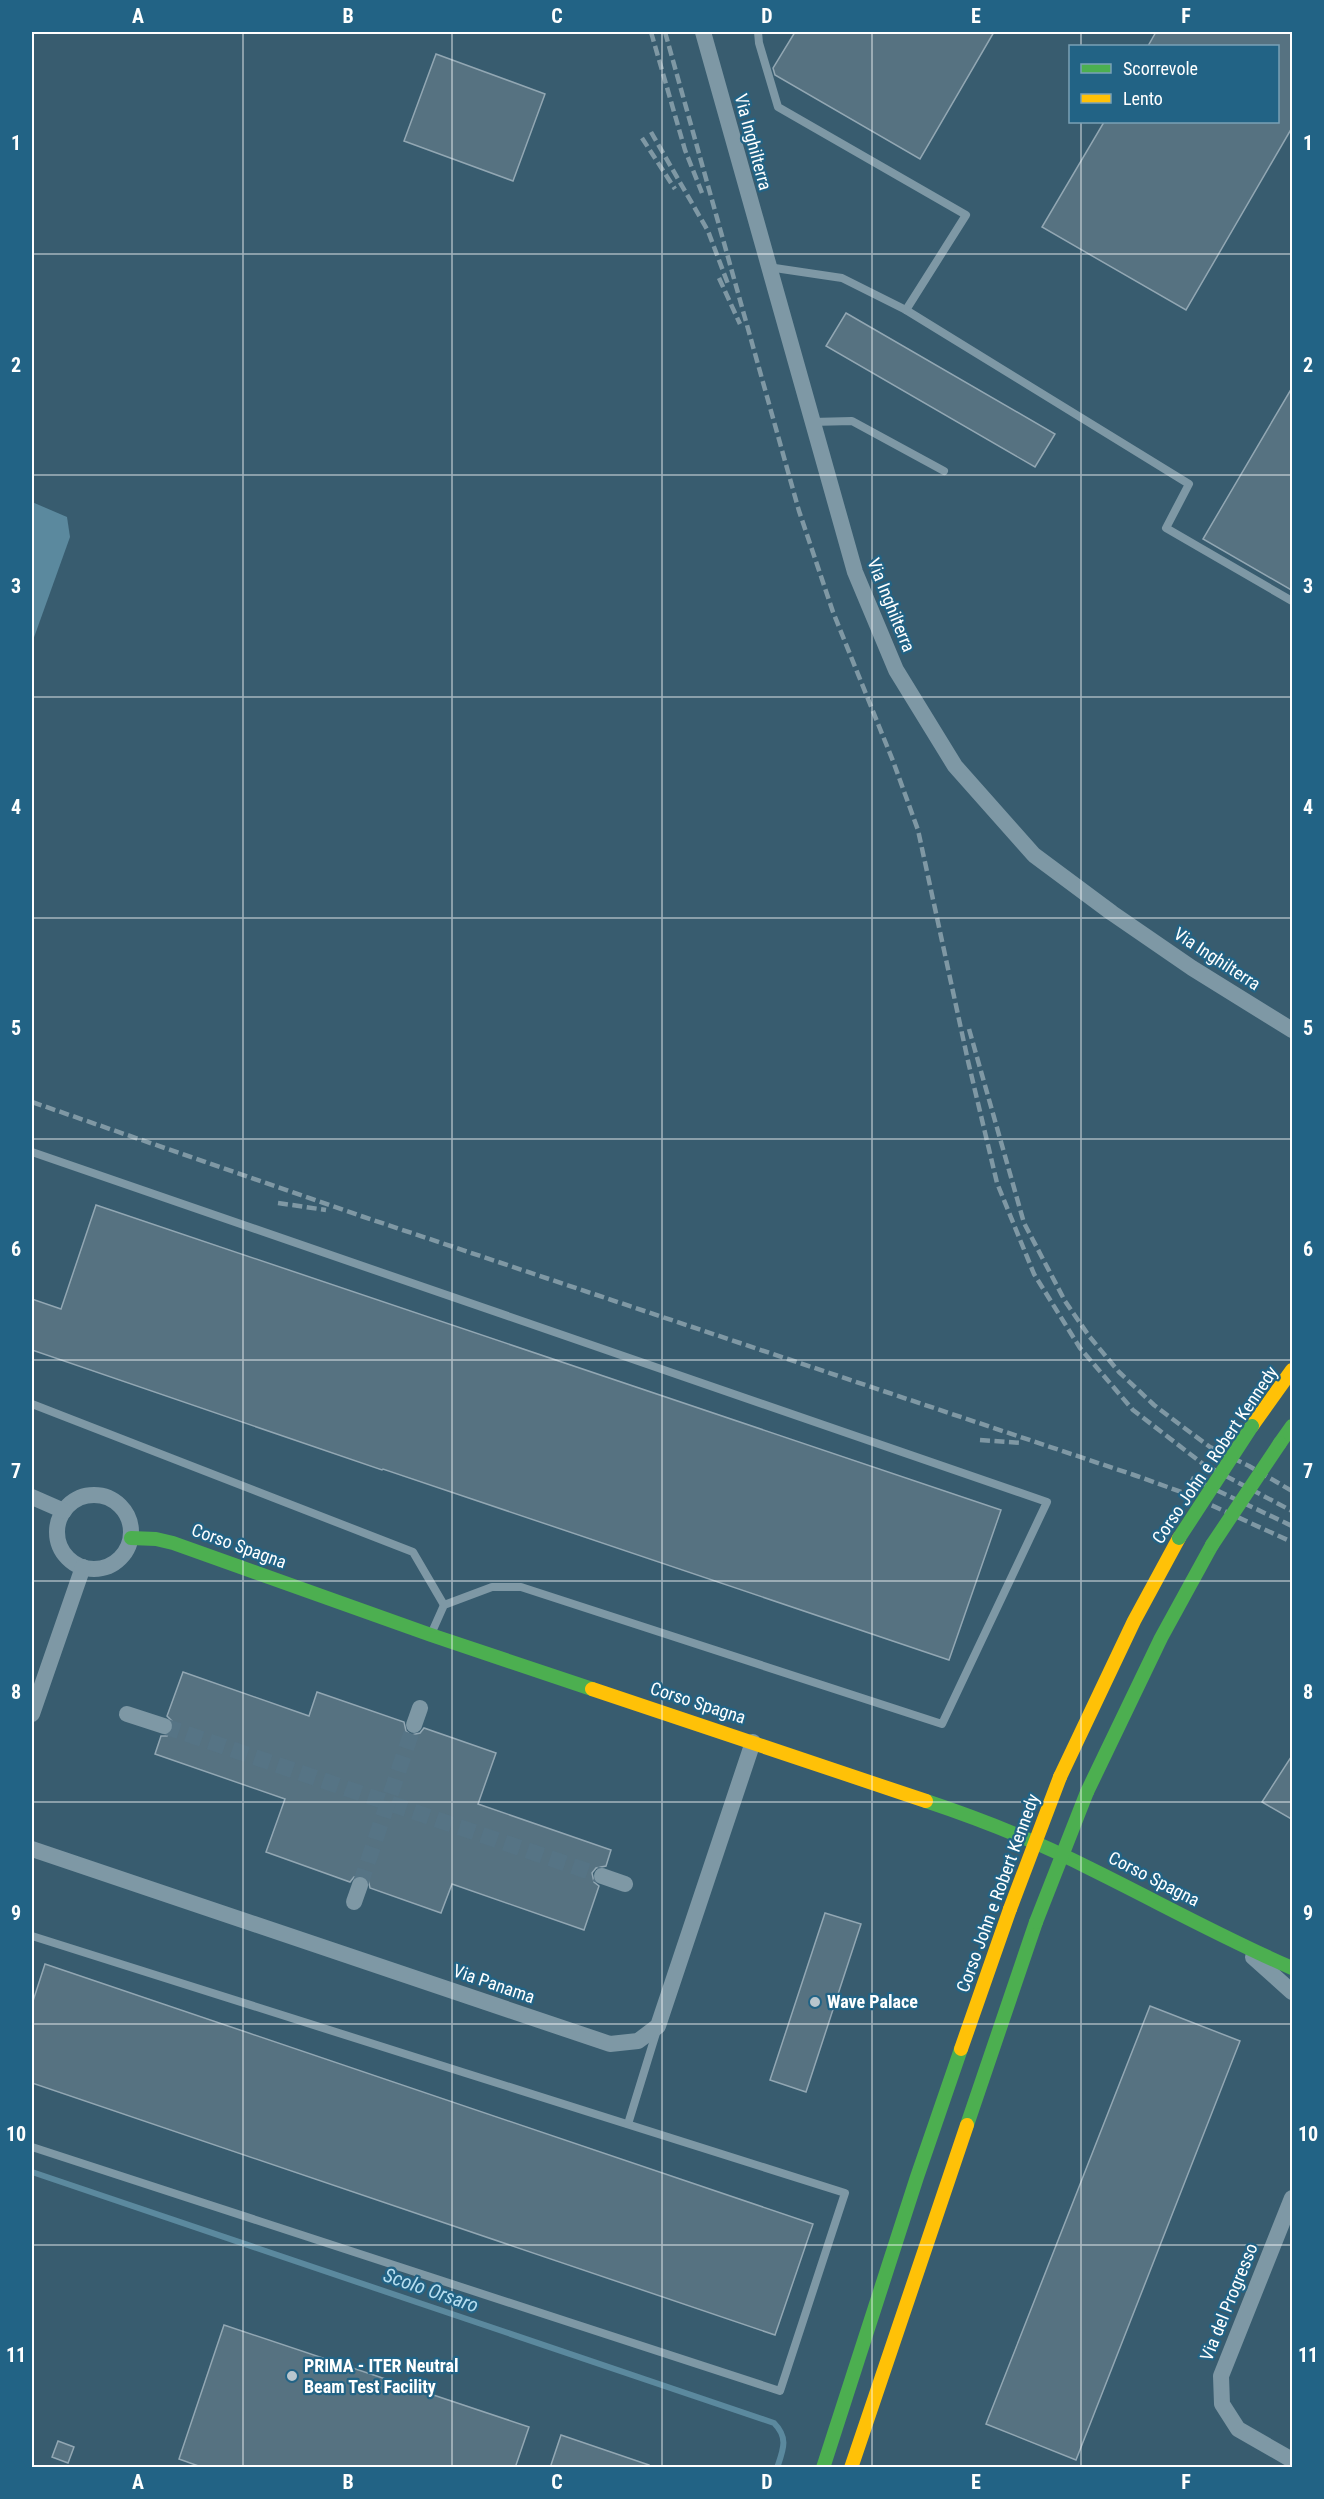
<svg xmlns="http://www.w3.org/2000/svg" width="1324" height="2499" font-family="'Roboto Condensed',sans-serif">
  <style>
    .water { fill: #5b899e }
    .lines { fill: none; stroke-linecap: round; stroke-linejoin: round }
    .stream { stroke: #5b899e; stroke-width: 6 }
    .building { fill: #567281; stroke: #92a7b3; stroke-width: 1.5 }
    .street-tunnel { stroke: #567485; stroke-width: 16; stroke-dasharray: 16 8; stroke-linecap: butt }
    .lane { stroke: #7e98a5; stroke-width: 8 }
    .street { stroke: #7e98a5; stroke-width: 16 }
    .fast { stroke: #4caf50; stroke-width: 14 }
    .slow { stroke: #ffc107; stroke-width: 14 }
    .rail { stroke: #7f98a4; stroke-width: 4.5; stroke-dasharray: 10 4.5; stroke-linecap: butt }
    .fast-bridge { stroke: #4caf50; stroke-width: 14 }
    .slow-bridge { stroke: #ffc107; stroke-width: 14 }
    .grid { fill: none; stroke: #fff; stroke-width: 1.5; stroke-opacity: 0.55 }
    .poi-dot { fill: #b9c6cd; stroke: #226385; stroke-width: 2 }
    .labels { text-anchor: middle; stroke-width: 4.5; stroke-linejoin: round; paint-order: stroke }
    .street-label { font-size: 18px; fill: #fff; stroke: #226385 }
    .poi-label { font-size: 18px; font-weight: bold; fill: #fff; stroke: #226385; text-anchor: start }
    .water-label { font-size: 20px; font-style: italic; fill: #b6def0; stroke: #226385 }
    .neatline { fill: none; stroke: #fff; stroke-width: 2 }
    .grid-label { font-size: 20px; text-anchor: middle; font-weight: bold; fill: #fff }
  </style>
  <rect width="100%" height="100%" fill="#385c6f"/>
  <path class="water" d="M 32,502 L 67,517 L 70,537 L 32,643 Z"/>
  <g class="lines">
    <path class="stream" d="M 32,2172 L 774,2423 C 789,2438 783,2450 777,2468"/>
  </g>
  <g class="building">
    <path d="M 795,32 L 994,32 L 920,159 L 775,75 L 773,68 Z"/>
    <path d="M 1156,32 L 1293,32 L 1293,126 L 1186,310 L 1042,227 L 1104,122 L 1278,122 L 1278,46 L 1148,46 Z"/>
    <path d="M 436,54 L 545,94 L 513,181 L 404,141 Z"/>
    <path d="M 846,313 L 1055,434 L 1035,467 L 826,346 Z"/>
    <path d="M 1293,386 L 1293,591 L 1203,539 Z"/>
    <path d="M 96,1205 L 1001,1510 L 949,1660 L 383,1469 L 382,1470 L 32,1350 L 32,1299 L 61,1309 Z"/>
    <path d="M 183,1672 L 309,1716 L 317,1692 L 404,1722 L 406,1731 L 411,1735 L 420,1733 L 424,1728 L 496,1753 L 478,1804 L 611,1850 L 606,1866 L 596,1868 L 592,1873 L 594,1882 L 599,1886 L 584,1930 L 452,1884 L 441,1913 L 370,1888 L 368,1879 L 363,1875 L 354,1877 L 350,1882 L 266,1852 L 285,1799 L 155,1754 L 161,1736 L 167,1736 L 174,1730 L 174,1723 L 167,1716 Z"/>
    <path d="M 1293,1754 L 1293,1820 L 1262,1802 Z"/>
    <path d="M 825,1913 L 861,1924 L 806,2092 L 770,2080 Z"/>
    <path d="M 45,1964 L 813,2224 L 775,2335 L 32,2083 L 32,2004 Z"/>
    <path d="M 1150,2006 L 1240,2041 L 1076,2460 L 986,2424 Z"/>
    <path d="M 224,2325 L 529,2427 L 515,2468 L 204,2468 L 179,2459 Z"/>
    <path d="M 561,2435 L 649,2465 L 648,2468 L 550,2468 Z"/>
    <path d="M 58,2441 L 74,2447 L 68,2463 L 52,2457 Z"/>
  </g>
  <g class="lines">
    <g class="street-tunnel">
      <path d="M 164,1726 L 602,1876"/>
      <path d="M 360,1885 L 414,1725"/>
    </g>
    <g class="lane">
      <path d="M 758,32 L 759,43 L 778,107 L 966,215 L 906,310"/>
      <path d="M 768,267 L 842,278 L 906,310 L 1189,484 L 1166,528 L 1292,601"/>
      <path d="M 812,422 L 852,421 L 944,471"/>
      <path d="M 32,1152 L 1047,1502 L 942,1724 L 521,1587 L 492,1587 L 444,1605 L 432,1632"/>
      <path d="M 32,1404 L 413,1552 L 444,1605"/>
      <path d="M 32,1936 L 845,2193 L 780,2391 L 32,2147"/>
      <path d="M 628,2124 L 657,2030"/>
    </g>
    <g class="street">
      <path d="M 703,32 L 855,572 L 896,670 L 955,766 L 1034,855 L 1112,913 L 1192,968 L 1292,1030"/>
      <circle cx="94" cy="1532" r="37"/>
      <path d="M 32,1497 L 64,1511"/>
      <path d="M 32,1714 L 83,1567"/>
      <path d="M 127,1714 L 164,1726"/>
      <path d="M 414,1725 L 420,1708"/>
      <path d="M 32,1849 L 610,2044 L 638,2041 L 658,2026 L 753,1742"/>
      <path d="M 602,1876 L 625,1884"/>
      <path d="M 354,1902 L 360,1885"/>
      <path d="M 1253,1957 L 1292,1992"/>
      <path d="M 1292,2198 L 1221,2376 L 1222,2404 L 1238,2429 L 1292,2460"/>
    </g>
    <g class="fast">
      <path d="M 1280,1443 L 1292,1426"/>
      <path d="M 131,1538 L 156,1539 L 173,1543 L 431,1635 L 592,1689"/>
      <path d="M 1087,1792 L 1161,1638 L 1212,1545"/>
      <path d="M 926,1801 C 983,1820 1038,1842 1091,1869 C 1158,1902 1223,1938 1292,1968"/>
      <path d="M 967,2125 L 1036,1922"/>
      <path d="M 823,2468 L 917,2177 L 961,2049"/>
    </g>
    <g class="slow">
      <path d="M 1252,1426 L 1292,1370"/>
      <path d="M 592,1689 L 926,1801"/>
      <path d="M 1060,1777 L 1134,1621 L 1179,1538"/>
      <path d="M 961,2049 L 1010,1909"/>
      <path d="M 851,2468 L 967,2125"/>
    </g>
    <g class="rail">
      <path d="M 651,32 L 685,150 L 702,193"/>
      <path d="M 665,32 L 799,511 L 833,612 L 893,761 L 918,830 L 968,1061 L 997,1183 L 1034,1274 L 1080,1348 L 1133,1410 L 1203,1464 L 1292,1511"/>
      <path d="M 651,132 L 708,231 L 728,284"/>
      <path d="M 642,138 L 675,189"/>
      <path d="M 719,278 L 740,324"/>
      <path d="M 969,1029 L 1024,1223 L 1065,1301 L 1089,1336 L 1119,1372 L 1154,1405 L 1183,1427 L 1210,1447 L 1249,1466 L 1292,1491"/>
      <path d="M 32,1102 L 361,1216 L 1134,1475 L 1187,1494 L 1292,1542"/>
      <path d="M 278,1203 L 326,1210"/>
      <path d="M 980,1440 L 1022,1443"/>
      <path d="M 1191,1478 L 1292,1526"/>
    </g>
    <g class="fast-bridge">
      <path d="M 1179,1538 L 1252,1426"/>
      <path d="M 1212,1545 L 1280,1443"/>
      <path d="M 1036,1922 L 1087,1792"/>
    </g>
    <path class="slow-bridge" d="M 1010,1909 L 1060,1777"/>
  </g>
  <path class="grid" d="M 243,32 L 243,2468M 452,32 L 452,2468M 662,32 L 662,2468M 872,32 L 872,2468M 1081,32 L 1081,46M 1081,122 L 1081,2468M 32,254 L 1292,254M 32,475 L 1292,475M 32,697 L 1292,697M 32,918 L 1292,918M 32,1139 L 1292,1139M 32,1360 L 1292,1360M 32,1581 L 1292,1581M 32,1802 L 1292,1802M 32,2024 L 1292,2024M 32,2245 L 1292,2245"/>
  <g class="poi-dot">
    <circle cx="815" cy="2002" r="6"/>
    <circle cx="292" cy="2376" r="6"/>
  </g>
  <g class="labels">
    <g class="street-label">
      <text transform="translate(753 142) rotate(75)" y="6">Via Inghilterra</text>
      <text transform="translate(891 605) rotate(68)" y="6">Via Inghilterra</text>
      <text transform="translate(1217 959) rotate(33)" y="6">Via Inghilterra</text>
      <text transform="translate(1215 1455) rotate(-56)" y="6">Corso John e Robert Kennedy</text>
      <text transform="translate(239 1546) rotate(20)" y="6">Corso Spagna</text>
      <text transform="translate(698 1703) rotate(18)" y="6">Corso Spagna</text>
      <text transform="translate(1154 1879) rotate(27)" y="6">Corso Spagna</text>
      <text transform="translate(998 1893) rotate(-70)" y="6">Corso John e Robert Kennedy</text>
      <text transform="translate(494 1984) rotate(19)" y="6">Via Panama</text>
      <text transform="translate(1229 2302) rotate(-68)" y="6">Via del Progresso</text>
    </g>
    <g class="poi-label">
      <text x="827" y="2008">Wave Palace</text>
      <text x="304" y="2372">PRIMA - ITER Neutral<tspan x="304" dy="21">Beam Test Facility</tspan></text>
    </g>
    <g class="water-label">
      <text transform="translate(431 2290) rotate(19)" y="7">Scolo Orsaro</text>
    </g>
  </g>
  <rect width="1324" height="2499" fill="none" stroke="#226385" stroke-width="66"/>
  <rect x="1069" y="45" width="210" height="78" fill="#226385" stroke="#7aa1b6" stroke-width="1.5"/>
  <rect x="1081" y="64" width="30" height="9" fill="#4caf50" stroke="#7aa1b6" stroke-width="1.5"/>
  <text x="1123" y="75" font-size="18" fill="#ffffff">Scorrevole</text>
  <rect x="1081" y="94" width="30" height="9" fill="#ffc107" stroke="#7aa1b6" stroke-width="1.5"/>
  <text x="1123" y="105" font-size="18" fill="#ffffff">Lento</text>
  <rect x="33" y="33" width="1258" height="2433" class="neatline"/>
  <g class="grid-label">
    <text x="138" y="23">A</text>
    <text x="348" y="23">B</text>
    <text x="557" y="23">C</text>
    <text x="767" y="23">D</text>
    <text x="976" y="23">E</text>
    <text x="1186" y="23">F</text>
    <text x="16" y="150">1</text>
    <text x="1308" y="150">1</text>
    <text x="16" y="372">2</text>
    <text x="1308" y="372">2</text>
    <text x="16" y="593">3</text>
    <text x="1308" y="593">3</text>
    <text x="16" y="814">4</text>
    <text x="1308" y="814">4</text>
    <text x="16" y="1035">5</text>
    <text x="1308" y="1035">5</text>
    <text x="16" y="1256">6</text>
    <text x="1308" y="1256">6</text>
    <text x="16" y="1478">7</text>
    <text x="1308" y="1478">7</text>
    <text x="16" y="1699">8</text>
    <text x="1308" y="1699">8</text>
    <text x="16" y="1920">9</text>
    <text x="1308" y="1920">9</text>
    <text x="16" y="2141">10</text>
    <text x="1308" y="2141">10</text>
    <text x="16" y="2362">11</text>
    <text x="1308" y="2362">11</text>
    <text x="138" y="2489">A</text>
    <text x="348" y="2489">B</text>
    <text x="557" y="2489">C</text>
    <text x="767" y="2489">D</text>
    <text x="976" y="2489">E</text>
    <text x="1186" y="2489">F</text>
  </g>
</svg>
